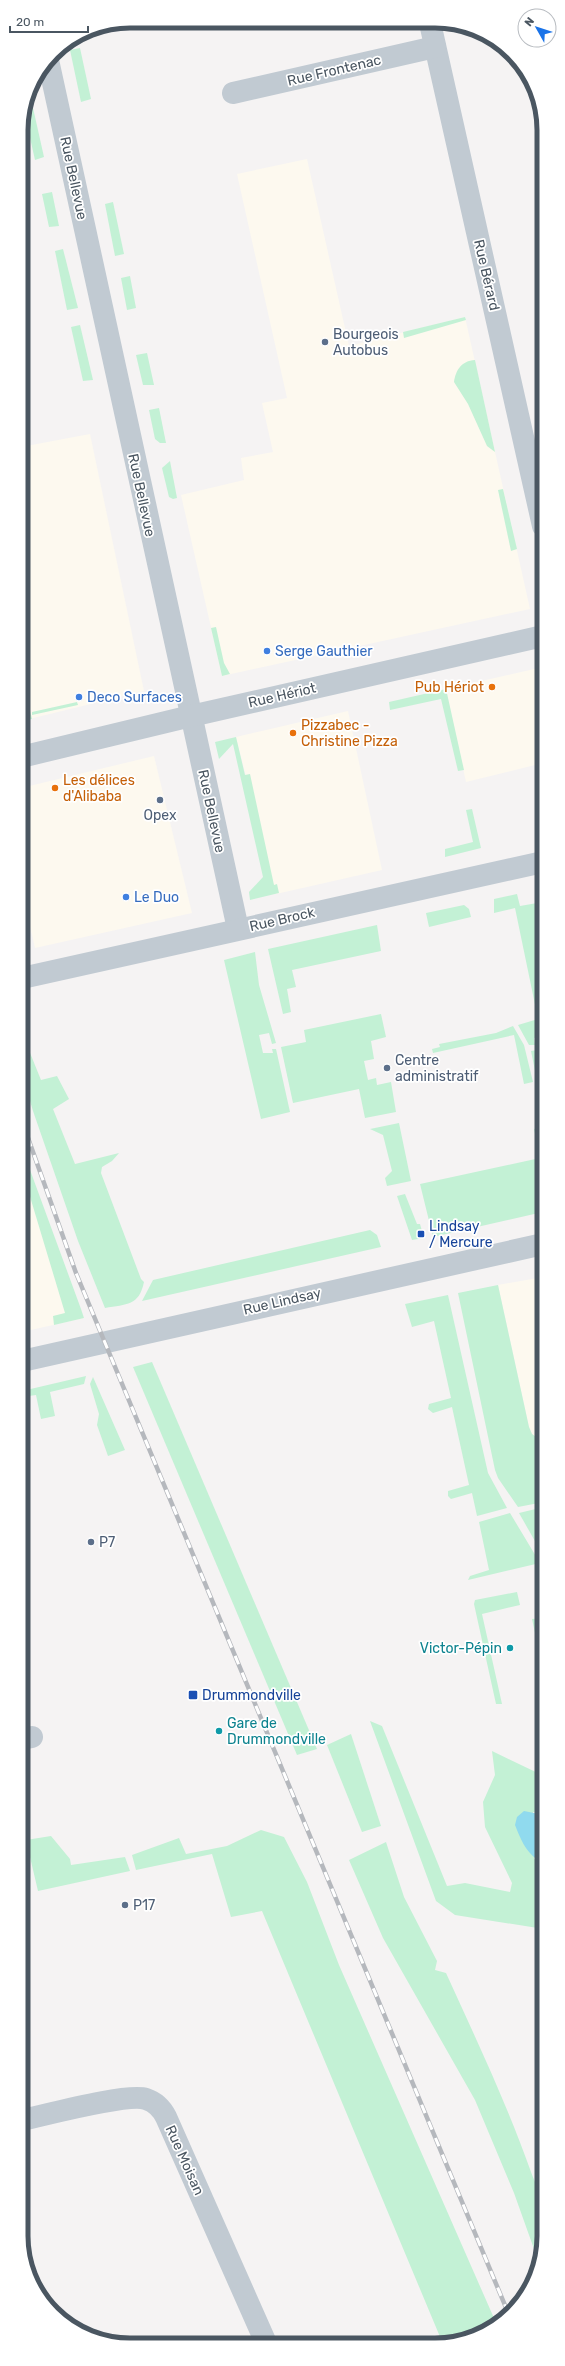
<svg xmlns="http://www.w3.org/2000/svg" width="565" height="2366" font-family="Rubik,sans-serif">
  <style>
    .commercial { fill: #fdf9ef }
    .green { fill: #c3f1d5 }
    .water { fill: #90daee }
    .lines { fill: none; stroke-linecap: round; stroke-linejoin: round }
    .minor { stroke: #c1cad2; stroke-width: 22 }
    .tertiary { stroke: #c1cad2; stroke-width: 22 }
    .rail-casing { stroke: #b5b8bd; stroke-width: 4.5 }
    .rail { stroke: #fff; stroke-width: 3; stroke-dasharray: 9; stroke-linecap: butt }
    .service-dot { fill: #5c6f8a; stroke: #fff; stroke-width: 1.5 }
    .shop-dot { fill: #3f7fe0; stroke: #fff; stroke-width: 1.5 }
    .food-dot { fill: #e8710a; stroke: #fff; stroke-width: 1.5 }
    .transit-dot { fill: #1a4fb4; stroke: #fff; stroke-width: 1.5 }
    .culture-dot { fill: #0f9aa8; stroke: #fff; stroke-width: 1.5 }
    .labels { text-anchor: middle; stroke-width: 3.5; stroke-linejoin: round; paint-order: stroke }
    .street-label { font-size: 14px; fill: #4a5661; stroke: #fff }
    .service-label { font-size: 14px; fill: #4e5e75; stroke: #fff; text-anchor: start }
    .shop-label { font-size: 14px; fill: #366cbe; stroke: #fff; text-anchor: start }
    .food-label { font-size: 14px; fill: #c56008; stroke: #fff; text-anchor: start }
    .transit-label { font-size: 14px; fill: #164399; stroke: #fff; text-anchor: start }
    .culture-label { font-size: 14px; fill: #0d838f; stroke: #fff; text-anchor: end }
    .rim { fill: none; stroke: #4a5661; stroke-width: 5 }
  </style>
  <rect width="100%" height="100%" fill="#f5f3f3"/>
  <g class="commercial">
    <path d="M 307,159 L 349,346 L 465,317 L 530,609 L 222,676 L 181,495 L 244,480 L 241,458 L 273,452 L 262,403 L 287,398 L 237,174 Z"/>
    <path d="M 90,434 L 144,691 L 21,721 L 21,447 Z"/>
    <path d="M 543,667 L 543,763 L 466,782 L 446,689 Z"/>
    <path d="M 348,711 L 382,870 L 276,894 L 236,737 Z"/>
    <path d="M 154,756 L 192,913 L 35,948 L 21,888 L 21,788 Z"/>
    <path d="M 22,1170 L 84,1318 L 22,1332 Z"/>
    <path d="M 543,1277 L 543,1442 L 532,1434 L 529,1427 L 498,1285 Z"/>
  </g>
  <g class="green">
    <path d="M 80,48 L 91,99 L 81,102 L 70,50 Z"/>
    <path d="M 29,90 L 44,157 L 35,160 L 24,111 Z"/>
    <path d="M 52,192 L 59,226 L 49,227 L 42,194 Z"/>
    <path d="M 113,202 L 124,254 L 115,256 L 105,204 Z"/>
    <path d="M 63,249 L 78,308 L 67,310 L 55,251 Z"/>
    <path d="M 130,276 L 136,308 L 127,310 L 121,278 Z"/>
    <path d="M 465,317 L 466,320 L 404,338 L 403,332 Z"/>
    <path d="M 80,325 L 93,380 L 83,381 L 71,327 Z"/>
    <path d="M 147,353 L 154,385 L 143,385 L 136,355 Z"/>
    <path d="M 475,360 L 495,452 L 487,446 L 468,404 L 454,382 C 456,370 461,361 475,360 Z"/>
    <path d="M 159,408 L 166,443 L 160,443 L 155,439 L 149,410 Z"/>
    <path d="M 170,461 L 177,498 L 173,499 L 169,497 L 162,468 Z"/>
    <path d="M 503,489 L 517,549 L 511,551 L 498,490 Z"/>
    <path d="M 216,627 L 224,663 L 230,674 L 222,676 L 211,628 Z"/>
    <path d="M 21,674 L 32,719 L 21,721 L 21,712 L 27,710 Z"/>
    <path d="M 446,689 L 464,770 L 458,771 L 441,699 L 390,710 L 389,702 Z"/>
    <path d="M 77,702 L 78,705 L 32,715 L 32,712 Z"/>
    <path d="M 236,737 L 245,775 L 250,774 L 274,885 L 277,884 L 279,893 L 250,900 L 249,892 L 263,877 L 233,744 L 219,759 L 215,742 Z"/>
    <path d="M 472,809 L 481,848 L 445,857 L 445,849 L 473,842 L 466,810 Z"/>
    <path d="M 517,894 L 520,906 L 543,902 L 543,1036 L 534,1038 L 535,1045 L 529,1045 L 518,1025 L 538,1019 L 515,908 L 494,913 L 494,899 Z"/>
    <path d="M 464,905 L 469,909 L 471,917 L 429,927 L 426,913 Z"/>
    <path d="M 377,925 L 381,951 L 292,970 L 296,987 L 287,989 L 291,1012 L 283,1014 L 268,949 Z"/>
    <path d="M 255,952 L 259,985 L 276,1043 L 272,1044 L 269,1033 L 259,1035 L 263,1053 L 273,1053 L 272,1049 L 276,1049 L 290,1112 L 261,1119 L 224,960 Z"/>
    <path d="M 381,1014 L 386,1037 L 371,1041 L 374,1059 L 364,1061 L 368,1080 L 376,1078 L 377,1085 L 391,1082 L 396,1112 L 365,1118 L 359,1089 L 293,1103 L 281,1047 L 306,1042 L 304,1030 Z"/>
    <path d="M 513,1026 L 524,1045 L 533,1082 L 524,1084 L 514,1035 L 433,1053 L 432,1049 L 440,1047 L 439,1044 L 496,1033 Z"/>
    <path d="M 22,1033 L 41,1080 L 57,1076 L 69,1099 L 53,1109 L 75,1164 L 119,1153 L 112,1161 L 102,1167 L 101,1173 L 141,1279 L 144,1282 C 139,1306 127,1304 105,1308 L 78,1241 L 33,1111 L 22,1074 Z"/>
    <path d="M 537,1050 L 540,1064 L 543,1064 L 543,1110 L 531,1051 Z"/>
    <path d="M 399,1123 L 411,1181 L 387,1186 L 385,1178 L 392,1171 L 383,1135 L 370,1129 Z"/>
    <path d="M 541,1127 L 543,1136 L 543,1212 L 433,1237 L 420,1184 L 540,1158 L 534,1129 Z"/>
    <path d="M 22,1148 L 81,1309 L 84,1318 L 54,1325 L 53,1316 L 65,1313 L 22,1170 Z"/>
    <path d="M 405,1194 L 417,1224 L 420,1224 L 424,1238 L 412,1240 L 397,1196 Z"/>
    <path d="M 370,1230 L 377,1235 L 381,1247 L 142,1301 L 153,1280 Z"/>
    <path d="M 498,1285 L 529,1427 L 532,1434 L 543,1442 L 544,1502 L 518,1507 L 498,1478 L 495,1470 L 458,1293 Z"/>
    <path d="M 448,1295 L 488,1473 L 507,1508 L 477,1516 L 472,1493 L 451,1499 L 448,1496 L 448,1491 L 469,1485 L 452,1407 L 433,1413 L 428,1409 L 429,1404 L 451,1398 L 434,1321 L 412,1327 L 405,1304 Z"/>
    <path d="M 152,1362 L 155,1369 L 317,1749 L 297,1755 L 133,1367 Z"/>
    <path d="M 86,1376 L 84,1384 L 50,1392 L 55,1416 L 41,1419 L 36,1395 L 22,1397 L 22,1391 Z"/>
    <path d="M 93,1377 L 125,1450 L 108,1456 L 97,1425 L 99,1414 L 90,1384 Z"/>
    <path d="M 544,1507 L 544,1557 L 519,1513 Z"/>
    <path d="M 510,1513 L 540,1563 L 468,1580 L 470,1576 L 489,1570 L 479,1522 Z"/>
    <path d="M 517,1592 L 520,1605 L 482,1614 L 502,1704 L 496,1704 L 474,1604 L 475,1600 Z"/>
    <path d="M 544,1618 L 542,1625 L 544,1675 L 532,1619 Z"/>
    <path d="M 370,1721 L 382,1726 L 447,1886 L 465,1883 L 510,1892 L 512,1883 L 485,1827 L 483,1802 L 495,1775 L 492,1751 L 544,1776 L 544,1815 L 533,1812 L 534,1859 L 544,1863 L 544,1929 L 455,1915 L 436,1901 Z"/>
    <path d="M 351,1734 L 381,1826 L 362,1832 L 327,1745 Z"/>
    <path d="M 261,1830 L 284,1837 L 307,1882 L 339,1965 L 497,2325 L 489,2331 L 450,2344 L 443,2344 L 262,1911 L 231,1917 L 212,1854 L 136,1870 L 132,1855 L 179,1838 L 186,1854 L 227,1846 Z"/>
    <path d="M 51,1836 L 70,1859 L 71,1865 L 125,1857 L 130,1871 L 38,1891 L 26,1840 Z"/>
    <path d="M 386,1842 L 404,1897 L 437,1961 L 435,1970 L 446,1973 C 476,2039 507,2104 531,2172 C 535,2184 544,2197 544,2209 L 537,2216 L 544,2232 L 539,2263 L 514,2193 L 475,2100 L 383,1938 L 349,1860 Z"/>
  </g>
  <path class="water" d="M 524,1811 L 544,1815 L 544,1863 C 527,1856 521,1840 515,1825 L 517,1817 Z"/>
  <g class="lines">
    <g class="minor">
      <path d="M 430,23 L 543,526"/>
      <path d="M 48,60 L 238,929"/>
      <path d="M 233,93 L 435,47"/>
      <path d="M 22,1739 L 32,1737"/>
      <path d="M 22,2120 C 46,2115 127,2093 146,2099 C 155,2102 162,2109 166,2117 L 266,2343"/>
    </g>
    <g class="tertiary">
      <path d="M 21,757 L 191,716 L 543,636"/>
      <path d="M 22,978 L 543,862"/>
      <path d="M 22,1361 L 543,1244"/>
    </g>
    <g class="rail-casing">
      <path id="rail" d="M 22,1121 L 76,1273 L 509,2315"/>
    </g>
    <use href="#rail" class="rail"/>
  </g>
  <g class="service-dot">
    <circle cx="325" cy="342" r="4"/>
    <circle cx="160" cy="800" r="4"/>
    <circle cx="387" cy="1068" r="4"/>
    <circle cx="91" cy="1542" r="4"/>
    <circle cx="125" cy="1905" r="4"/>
  </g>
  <g class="shop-dot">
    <circle cx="267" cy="651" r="4"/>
    <circle cx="79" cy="697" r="4"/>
    <circle cx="126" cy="897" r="4"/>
  </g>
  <g class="food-dot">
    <circle cx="492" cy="687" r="4"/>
    <circle cx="293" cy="733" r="4"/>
    <circle cx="55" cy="788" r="4"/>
  </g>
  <g class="transit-dot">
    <rect x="417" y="1230" width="8" height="8" rx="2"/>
    <rect x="188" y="1690" width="10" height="10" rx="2"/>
  </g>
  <g class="culture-dot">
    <circle cx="510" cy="1648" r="4"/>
    <circle cx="219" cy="1731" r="4"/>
  </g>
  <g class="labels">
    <g class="street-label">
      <text transform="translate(334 70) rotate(-13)" y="5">Rue Frontenac</text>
      <text transform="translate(74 178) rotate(78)" y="5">Rue Bellevue</text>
      <text transform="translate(487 275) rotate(77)" y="5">Rue Bérard</text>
      <text transform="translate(142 495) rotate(78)" y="5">Rue Bellevue</text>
      <text transform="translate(282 695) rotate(-13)" y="5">Rue Hériot</text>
      <text transform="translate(212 811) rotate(78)" y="5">Rue Bellevue</text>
      <text transform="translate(282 919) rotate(-13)" y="5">Rue Brock</text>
      <text transform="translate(282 1301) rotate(-13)" y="5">Rue Lindsay</text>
      <text transform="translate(185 2160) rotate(66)" y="5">Rue Moisan</text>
    </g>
    <g class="service-label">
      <text x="333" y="339">Bourgeois<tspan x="333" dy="16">Autobus</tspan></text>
      <text x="160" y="820" text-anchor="middle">Opex</text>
      <text x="395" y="1065">Centre<tspan x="395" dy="16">administratif</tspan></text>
      <text x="99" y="1547">P7</text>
      <text x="133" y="1910">P17</text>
    </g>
    <g class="shop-label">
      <text x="275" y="656">Serge Gauthier</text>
      <text x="87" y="702">Deco Surfaces</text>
      <text x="134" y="902">Le Duo</text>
    </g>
    <g class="food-label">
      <text x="484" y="692" text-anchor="end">Pub Hériot</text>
      <text x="301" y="730">Pizzabec -<tspan x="301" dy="16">Christine Pizza</tspan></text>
      <text x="63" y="785">Les délices<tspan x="63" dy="16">d'Alibaba</tspan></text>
    </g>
    <g class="transit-label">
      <text x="429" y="1231">Lindsay<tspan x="429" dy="16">/ Mercure</tspan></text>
      <text x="202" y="1700">Drummondville</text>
    </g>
    <g class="culture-label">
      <text x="502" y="1653">Victor-Pépin</text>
      <text x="227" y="1728" text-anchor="start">Gare de<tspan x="227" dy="16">Drummondville</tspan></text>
    </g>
  </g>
  <path d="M0 0H565V2366H0ZM130 28H435A102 102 0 0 1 537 130V2236A102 102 0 0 1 435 2338H130A102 102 0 0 1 28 2236V130A102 102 0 0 1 130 28Z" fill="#fff" fill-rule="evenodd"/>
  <path class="rim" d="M130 28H435A102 102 0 0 1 537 130V2236A102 102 0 0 1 435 2338H130A102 102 0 0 1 28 2236V130A102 102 0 0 1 130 28Z"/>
  <g transform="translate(537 28) rotate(309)"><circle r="19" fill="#ffffff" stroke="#b7bbc0"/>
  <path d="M0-3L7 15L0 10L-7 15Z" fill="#1a73e8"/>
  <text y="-6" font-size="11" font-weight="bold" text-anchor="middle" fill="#4a5661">N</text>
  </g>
  <path d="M10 26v6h78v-6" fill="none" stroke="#4a5661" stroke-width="2"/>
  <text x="16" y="26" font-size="12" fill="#4a5661" stroke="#ffffff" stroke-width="3" paint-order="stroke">20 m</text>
</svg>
